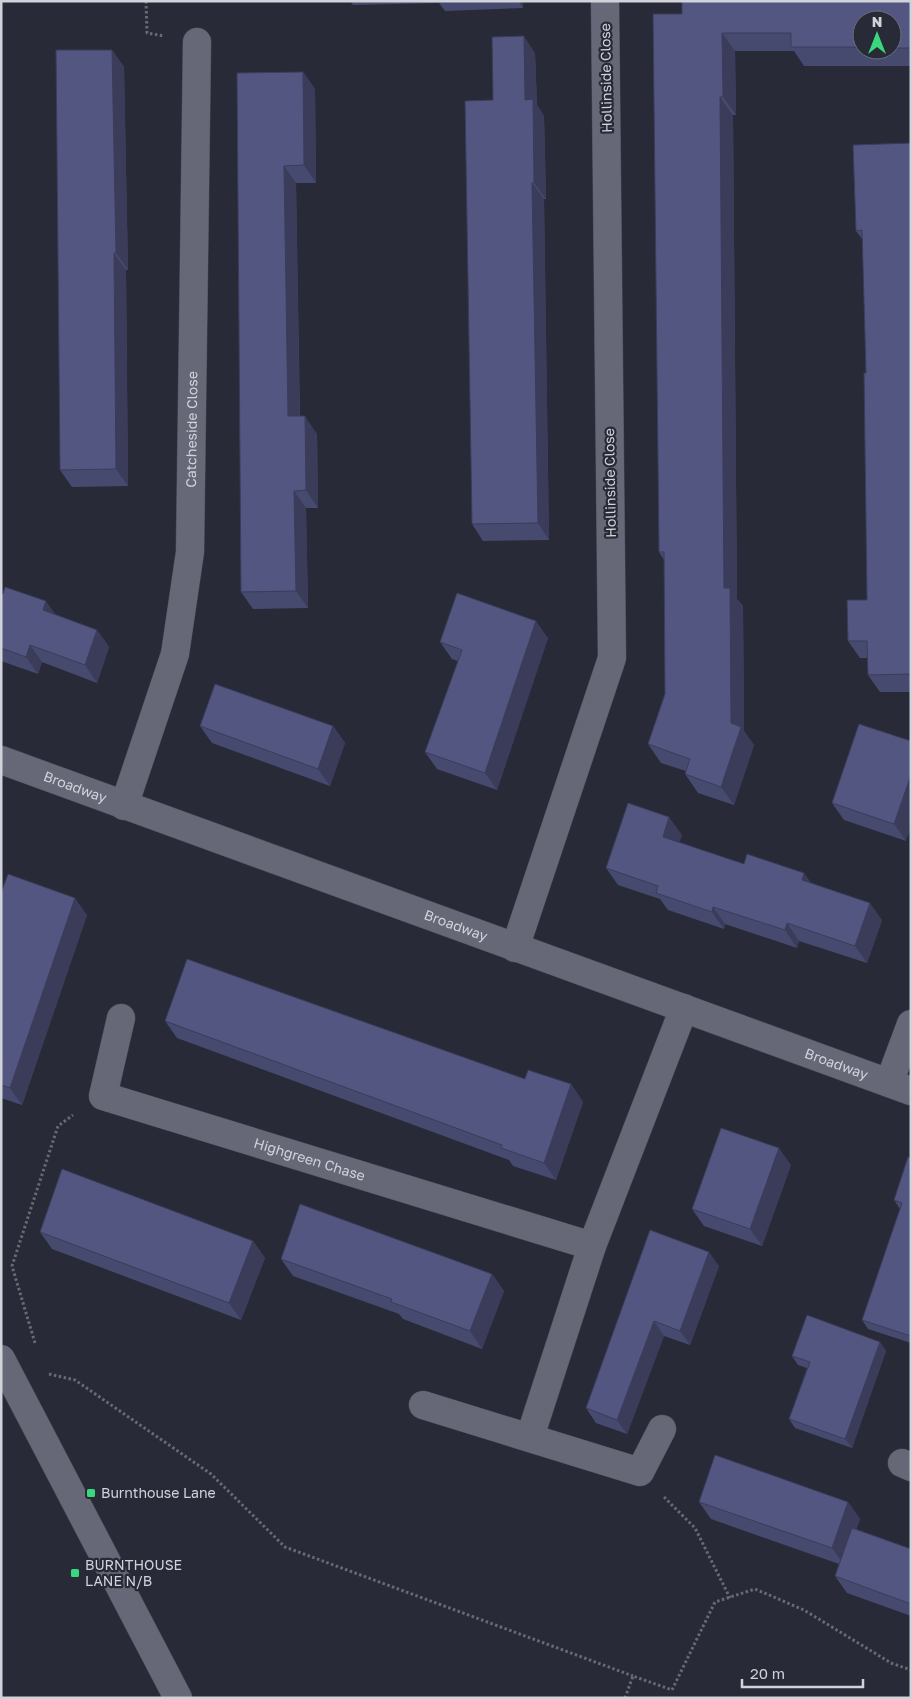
<svg xmlns="http://www.w3.org/2000/svg" width="912" height="1699" font-family="'Golos Text',sans-serif">
  <style>
    .lines { fill: none; stroke-linecap: round; stroke-linejoin: round }
    .minor-casing { stroke: #474853; stroke-width: 29 }
    .tertiary-casing { stroke: #474853; stroke-width: 29 }
    .path { stroke: #686a75; stroke-width: 3; stroke-dasharray: 2.5 2.5; stroke-linecap: butt }
    .minor { stroke: #666877; stroke-width: 28 }
    .tertiary { stroke: #666877; stroke-width: 28 }
    .wall { fill: #474a6f; fill-rule: evenodd }
    .shaded-wall { fill: #3a3c5a }
    .building { fill: #535681; stroke: #3a3c5a }
    .poi-dot { fill: #39d87f; stroke: #282a37; stroke-width: 2 }
    .labels { text-anchor: middle; stroke-width: 4.5; stroke-linejoin: round; paint-order: stroke }
    .street-label { font-size: 14px; fill: #d1d3db; stroke: #282a37 }
    .poi-label { font-size: 14px; fill: #d1d3db; stroke: #282a37; text-anchor: start }
  </style>
  <rect width="100%" height="100%" fill="#282a37"/>
  <g class="lines">
    <g class="minor-casing">
      <g id="minor">
        <path id="s1" d="M 124,806 L 175,654 L 190,552 L 197,42"/>
        <path d="M 515,948 L 612,658 L 605,1"/>
        <path id="s2" d="M 121,1018 L 103,1096 L 592,1246"/>
        <path d="M 889,1083 L 911,1024"/>
        <path d="M 423,1405 L 640,1472 L 662,1429"/>
        <path d="M 530,1437 L 592,1246 L 684,1008"/>
        <path d="M 902,1463 L 911,1467"/>
      </g>
    </g>
    <g class="tertiary-casing">
      <g id="tertiary">
        <path id="s3" d="M 1,760 L 911,1091"/>
        <path d="M 1,1359 L 178,1698"/>
      </g>
    </g>
    <g class="path">
      <path d="M 146,1 L 147,33 L 164,36"/>
      <path d="M 35,1343 L 12,1266 L 58,1126 L 73,1115"/>
      <path d="M 49,1374 L 75,1380 L 211,1474 L 285,1547 L 633,1676"/>
      <path d="M 664,1497 L 695,1528 L 730,1598"/>
      <path d="M 625,1698 L 633,1676 L 672,1690 L 715,1602 L 755,1589 L 804,1610 L 891,1663 L 911,1670"/>
    </g>
    <use href="#minor" class="minor"/>
    <use href="#tertiary" class="tertiary"/>
  </g>
  <g class="wall">
    <path d="M 350,1 L 523,1 L 523,8 L 445,11 L 439,3 L 353,5 Z"/>
    <path d="M 911,1 L 911,66 L 804,66 L 794,51 L 735,51 L 736,115 L 733,115 L 737,599 L 743,606 L 744,731 L 754,745 L 734,805 L 698,793 L 685,774 L 686,771 L 661,763 L 648,744 L 665,694 L 664,560 L 659,552 L 682,14 ZM 862,20 L 892,20 L 892,50 L 862,50 Z"/>
    <path d="M 112,50 L 124,67 L 128,270 L 126,270 L 128,486 L 72,487 L 60,470 Z"/>
    <path d="M 535,53 L 537,105 L 544,116 L 546,199 L 544,199 L 549,540 L 483,541 L 472,524 L 493,100 Z"/>
    <path d="M 303,72 L 315,89 L 316,183 L 296,183 L 300,416 L 317,434 L 318,508 L 306,508 L 308,608 L 253,609 L 241,592 L 237,73 Z"/>
    <path d="M 911,143 L 911,692 L 880,692 L 868,675 L 868,658 L 860,658 L 848,641 L 867,600 L 866,373 L 863,240 L 856,231 Z"/>
    <path d="M 1,594 L 97,630 L 109,647 L 97,683 L 42,662 L 38,674 L 1,661 Z"/>
    <path d="M 548,638 L 497,790 L 437,769 L 425,752 L 458,661 L 452,659 L 440,642 Z"/>
    <path d="M 859,724 L 906,841 L 844,820 L 832,803 Z"/>
    <path d="M 200,726 L 333,726 L 345,743 L 330,786 L 212,743 Z"/>
    <path d="M 682,835 L 679,842 L 744,864 L 804,873 L 810,882 L 882,920 L 867,963 L 799,941 L 797,948 L 725,924 L 724,929 L 668,910 L 660,899 L 618,885 L 606,868 Z"/>
    <path d="M 1,893 L 87,915 L 22,1105 L 1,1098 Z"/>
    <path d="M 165,1021 L 525,1079 L 571,1084 L 583,1102 L 556,1180 L 513,1166 L 509,1160 L 177,1038 Z"/>
    <path d="M 911,1158 L 911,1343 L 868,1329 L 862,1320 L 900,1209 L 894,1200 Z"/>
    <path d="M 791,1165 L 762,1246 L 704,1226 L 692,1209 Z"/>
    <path d="M 650,1230 L 719,1266 L 690,1345 L 664,1336 L 627,1434 L 596,1423 L 586,1408 Z"/>
    <path d="M 40,1232 L 253,1241 L 265,1258 L 241,1320 L 52,1249 Z"/>
    <path d="M 281,1259 L 492,1274 L 504,1291 L 482,1349 L 403,1319 L 399,1314 L 293,1276 Z"/>
    <path d="M 880,1342 L 886,1351 L 852,1448 L 795,1428 L 789,1419 L 807,1368 L 798,1365 L 792,1356 Z"/>
    <path d="M 699,1502 L 848,1502 L 860,1519 L 856,1529 L 911,1549 L 911,1616 L 847,1593 L 835,1576 L 839,1564 L 711,1519 Z"/>
  </g>
  <g class="shaded-wall">
    <path d="M 518,1 L 523,1 L 523,8 Z"/>
    <path d="M 722,33 L 735,51 L 736,115 L 723,97 Z"/>
    <path d="M 524,36 L 535,53 L 537,105 L 544,116 L 546,199 L 534,183 L 525,100 Z"/>
    <path d="M 112,50 L 124,67 L 128,270 L 116,253 Z"/>
    <path d="M 303,72 L 315,89 L 316,183 L 304,165 Z"/>
    <path d="M 720,97 L 733,115 L 737,599 L 743,606 L 744,731 L 754,745 L 734,805 L 721,787 L 731,723 L 724,588 Z"/>
    <path d="M 284,166 L 296,183 L 300,434 L 288,416 Z"/>
    <path d="M 532,183 L 544,199 L 549,540 L 538,523 Z"/>
    <path d="M 114,253 L 126,270 L 128,486 L 116,469 Z"/>
    <path d="M 305,416 L 317,434 L 318,508 L 306,490 Z"/>
    <path d="M 294,491 L 306,508 L 308,608 L 296,591 Z"/>
    <path d="M 46,601 L 58,618 L 43,610 Z"/>
    <path d="M 536,621 L 548,638 L 497,790 L 485,773 Z"/>
    <path d="M 97,630 L 109,647 L 97,683 L 85,665 Z"/>
    <path d="M 30,645 L 42,662 L 38,674 L 26,657 Z"/>
    <path d="M 333,726 L 345,743 L 330,786 L 318,769 Z"/>
    <path d="M 911,775 L 911,828 L 906,841 L 894,824 Z"/>
    <path d="M 669,817 L 682,835 L 675,854 L 663,837 Z"/>
    <path d="M 804,873 L 816,890 L 802,880 Z"/>
    <path d="M 75,898 L 87,915 L 22,1105 L 10,1088 Z"/>
    <path d="M 870,903 L 882,920 L 867,963 L 855,946 Z"/>
    <path d="M 713,907 L 725,924 L 724,929 L 712,912 Z"/>
    <path d="M 787,923 L 799,941 L 797,948 L 785,930 Z"/>
    <path d="M 571,1084 L 583,1102 L 556,1180 L 544,1163 Z"/>
    <path d="M 779,1148 L 791,1165 L 762,1246 L 750,1229 Z"/>
    <path d="M 253,1241 L 265,1258 L 241,1320 L 229,1303 Z"/>
    <path d="M 709,1252 L 719,1266 L 690,1345 L 680,1331 Z"/>
    <path d="M 492,1274 L 504,1291 L 482,1349 L 470,1331 Z"/>
    <path d="M 654,1321 L 664,1336 L 627,1434 L 617,1420 Z"/>
    <path d="M 880,1342 L 886,1351 L 852,1448 L 845,1439 Z"/>
    <path d="M 848,1502 L 860,1519 L 844,1565 L 832,1548 Z"/>
  </g>
  <g class="building">
    <path d="M 682,1 L 911,1 L 911,48 L 892,48 L 892,20 L 862,20 L 862,47 L 791,47 L 791,33 L 722,33 L 723,97 L 720,97 L 724,588 L 730,588 L 731,723 L 741,727 L 721,787 L 685,774 L 690,759 L 648,744 L 665,694 L 664,552 L 659,552 L 653,14 L 682,14 Z"/>
    <path d="M 524,36 L 525,100 L 533,99 L 534,183 L 532,183 L 538,523 L 472,524 L 465,101 L 493,100 L 492,37 Z"/>
    <path d="M 56,50 L 112,50 L 116,253 L 114,253 L 116,469 L 60,470 Z"/>
    <path d="M 303,72 L 304,165 L 284,166 L 288,416 L 305,416 L 306,490 L 294,491 L 296,591 L 241,592 L 237,73 Z"/>
    <path d="M 911,143 L 911,674 L 868,675 L 867,641 L 848,641 L 847,600 L 867,600 L 864,373 L 866,373 L 862,230 L 856,231 L 853,145 Z"/>
    <path d="M 5,587 L 46,601 L 43,610 L 97,630 L 85,665 L 30,645 L 26,657 L 1,648 L 1,594 L 3,594 Z"/>
    <path d="M 457,593 L 536,621 L 485,773 L 425,752 L 462,650 L 440,642 Z"/>
    <path d="M 215,684 L 333,726 L 318,769 L 200,726 Z"/>
    <path d="M 859,724 L 911,741 L 911,775 L 894,824 L 832,803 Z"/>
    <path d="M 628,803 L 669,817 L 663,837 L 744,864 L 747,854 L 804,873 L 802,880 L 870,903 L 855,946 L 787,923 L 785,930 L 713,907 L 712,912 L 656,893 L 658,886 L 606,868 Z"/>
    <path d="M 8,874 L 75,898 L 10,1088 L 1,1085 L 1,893 Z"/>
    <path d="M 187,959 L 525,1079 L 528,1070 L 571,1084 L 544,1163 L 501,1148 L 502,1145 L 165,1021 Z"/>
    <path d="M 721,1128 L 779,1148 L 750,1229 L 692,1209 Z"/>
    <path d="M 908,1157 L 911,1158 L 911,1336 L 862,1320 L 902,1203 L 894,1200 Z"/>
    <path d="M 62,1169 L 253,1241 L 229,1303 L 40,1232 Z"/>
    <path d="M 300,1204 L 492,1274 L 470,1331 L 391,1302 L 392,1299 L 281,1259 Z"/>
    <path d="M 650,1230 L 709,1252 L 680,1331 L 654,1321 L 617,1420 L 586,1408 Z"/>
    <path d="M 807,1315 L 880,1342 L 845,1439 L 789,1419 L 810,1362 L 792,1356 Z"/>
    <path d="M 715,1455 L 848,1502 L 832,1548 L 699,1502 Z"/>
    <path d="M 852,1528 L 911,1549 L 911,1604 L 835,1576 Z"/>
  </g>
  <g class="poi-dot">
    <rect x="86" y="1488" width="10" height="10" rx="2.5"/>
    <rect x="70" y="1568" width="10" height="10" rx="2.5"/>
  </g>
  <g class="labels">
    <g class="street-label">
      <text transform="translate(606 78) rotate(-91)" y="5">Hollinside Close</text>
      <text dy="5" stroke="none"><textPath href="#s1" startOffset="386">Catcheside Close</textPath></text>
      <text transform="translate(610 483) rotate(-91)" y="5">Hollinside Close</text>
      <text dy="5" stroke="none"><textPath href="#s3" startOffset="79">Broadway</textPath></text>
      <text dy="5" stroke="none"><textPath href="#s3" startOffset="484">Broadway</textPath></text>
      <text dy="5" stroke="none"><textPath href="#s3" startOffset="889">Broadway</textPath></text>
      <text dy="5" stroke="none"><textPath href="#s2" startOffset="296">Highgreen Chase</textPath></text>
    </g>
    <g class="poi-label">
      <text x="101" y="1498">Burnthouse Lane</text>
      <text x="85" y="1570">BURNTHOUSE<tspan x="85" dy="16">LANE N/B</tspan></text>
    </g>
  </g>
  <rect width="912" height="1699" fill="none" stroke="#d1d3db" stroke-width="5"/>
  <g transform="translate(877 35)"><circle r="24" fill="#282a37" stroke="#6c6e79"/>
  <path d="M0-4L9 19L0 12L-9 19Z" fill="#39d87f"/>
  <text y="-8" font-size="14" font-weight="bold" text-anchor="middle" fill="#d1d3db">N</text>
  </g>
  <path d="M742 1679v8h121v-8" fill="none" stroke="#d1d3db" stroke-width="2.5"/>
  <text x="750" y="1679" font-size="15" fill="#d1d3db" stroke="#282a37" stroke-width="4" paint-order="stroke">20 m</text>
</svg>
